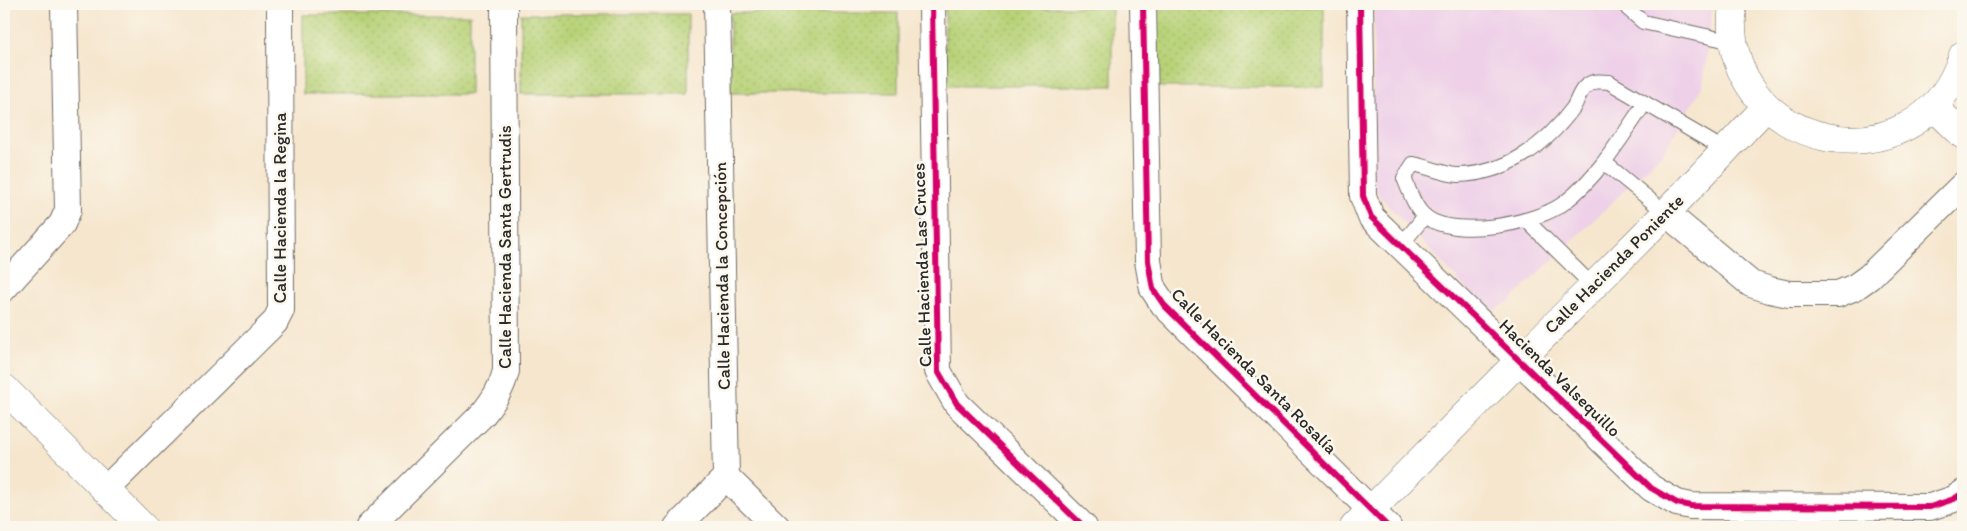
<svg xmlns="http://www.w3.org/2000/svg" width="1967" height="531" font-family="Itim,sans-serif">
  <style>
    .built { fill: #eed0e8 }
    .park { fill: url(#park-dots); stroke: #717e51 }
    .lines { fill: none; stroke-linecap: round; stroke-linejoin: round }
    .service-casing { stroke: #726c64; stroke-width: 16 }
    .minor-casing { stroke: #726c64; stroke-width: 28 }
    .tertiary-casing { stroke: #726c64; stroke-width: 29 }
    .service { stroke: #fff; stroke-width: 14 }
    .minor { stroke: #fff; stroke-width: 26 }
    .tertiary { stroke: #fff; stroke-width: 28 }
    .cycleway-casing { stroke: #fbf7ec; stroke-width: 9 }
    .cycleway { stroke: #d6006c; stroke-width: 6 }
    .labels { text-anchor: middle; stroke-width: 5; stroke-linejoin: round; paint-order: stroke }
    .street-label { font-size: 18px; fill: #2b2b2b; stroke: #fbf7ec }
  </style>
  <defs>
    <pattern id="park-dots" width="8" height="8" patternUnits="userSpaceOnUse" patternTransform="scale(1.25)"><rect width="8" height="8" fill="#b7d277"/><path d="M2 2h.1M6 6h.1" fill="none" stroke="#9eb467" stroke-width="1.8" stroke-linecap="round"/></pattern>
  </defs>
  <rect width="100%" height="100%" fill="#fbf7ec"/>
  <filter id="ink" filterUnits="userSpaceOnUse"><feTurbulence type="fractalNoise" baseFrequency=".02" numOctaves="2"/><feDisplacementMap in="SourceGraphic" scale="10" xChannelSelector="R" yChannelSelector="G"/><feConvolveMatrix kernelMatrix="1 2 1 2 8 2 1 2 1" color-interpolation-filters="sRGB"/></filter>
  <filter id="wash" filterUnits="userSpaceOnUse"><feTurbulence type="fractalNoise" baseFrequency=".0096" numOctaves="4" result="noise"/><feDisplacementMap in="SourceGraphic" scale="20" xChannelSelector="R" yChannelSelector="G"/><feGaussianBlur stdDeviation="1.12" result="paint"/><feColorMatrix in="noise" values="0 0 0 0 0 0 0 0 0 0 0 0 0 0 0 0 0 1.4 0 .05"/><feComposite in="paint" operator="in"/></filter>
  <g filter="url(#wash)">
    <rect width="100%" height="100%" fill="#f6e6ce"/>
    <path class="built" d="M 1374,4 L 1713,4 L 1703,84 L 1693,104 L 1662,154 L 1509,302 L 1494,310 L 1476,299 L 1380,197 L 1372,180 Z"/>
    <g class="park">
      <rect x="945" y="7" width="167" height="79"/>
      <rect x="1156" y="7" width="168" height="80"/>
      <rect x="730" y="13" width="168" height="80"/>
      <rect x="521" y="14" width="167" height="80"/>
      <rect x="303" y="15" width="167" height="79"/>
    </g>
  </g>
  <g filter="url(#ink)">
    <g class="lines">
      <g class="service-casing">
        <g id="service">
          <path d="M 1626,4 L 1628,9 L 1643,22 L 1733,42"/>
          <path d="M 1645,103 C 1621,138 1598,177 1564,203 C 1536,224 1455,239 1426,217 C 1415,209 1409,190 1404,178 L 1413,164 C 1426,166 1446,175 1458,175 C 1506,174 1545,146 1573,108 C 1577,102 1579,93 1584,88 C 1592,80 1599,81 1609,82 L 1725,150"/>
          <path d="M 1605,163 L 1666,213"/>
          <path d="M 1526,220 L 1593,286"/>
          <path d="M 1401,245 L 1425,216"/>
        </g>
      </g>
      <g class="minor-casing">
        <g id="minor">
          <path d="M 717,4 L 726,477 L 777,527"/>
          <path d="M 932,4 L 938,371 L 957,404 L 1084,527"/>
          <path d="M 1143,4 L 1148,261 L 1153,289 L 1164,305 L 1388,527"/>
          <path d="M 1360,4 L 1363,196 L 1371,217 L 1651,488 L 1677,503 L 1691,506 L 1930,507 L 1954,499 L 1963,493"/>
          <path d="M 1666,213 L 1751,284 L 1770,290 L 1789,294 L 1838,294 L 1855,287 L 1869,277 L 1963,185"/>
          <path d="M 4,288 L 62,224 L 68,210 L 64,4"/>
          <path d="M 105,490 L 275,322 L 281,310 L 280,4"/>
          <path d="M 369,527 L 483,414 C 494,400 502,388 506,371 L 504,4"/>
          <path d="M 677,527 L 726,477"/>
        </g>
      </g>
      <g class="tertiary-casing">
        <g id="tertiary">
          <path d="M 1733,4 C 1715,150 1919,195 1963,55"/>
          <path d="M 1934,107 L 1963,135"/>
          <path d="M 4,388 L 143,527"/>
          <path d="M 1354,527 L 1666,213 L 1766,107"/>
        </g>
      </g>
      <use href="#service" class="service"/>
      <use href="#minor" class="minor"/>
      <use href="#tertiary" class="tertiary"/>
      <g class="cycleway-casing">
        <g id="cycleway">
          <path d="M 932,4 L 938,371 L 957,404 L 1084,527"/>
          <path d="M 1143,4 L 1148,261 L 1153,289 L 1164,305 L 1388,527"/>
          <path d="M 1360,4 L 1363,196 L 1371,217 L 1651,488 L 1677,503 L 1691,506 L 1930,507 L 1954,499 L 1963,493"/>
        </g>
      </g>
      <use href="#cycleway" class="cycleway"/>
    </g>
  </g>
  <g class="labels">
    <g class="street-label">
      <text transform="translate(280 208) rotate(-90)" y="6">Calle Hacienda la Regina</text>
      <text transform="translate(505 247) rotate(-90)" y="6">Calle Hacienda Santa Gertrudis</text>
      <text transform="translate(1614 264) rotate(-45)" y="6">Calle Hacienda Poniente</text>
      <text transform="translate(922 265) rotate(-92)" y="6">Calle Hacienda Las Cruces</text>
      <text transform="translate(722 276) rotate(-91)" y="6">Calle Hacienda la Concepción</text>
      <text transform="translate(1254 371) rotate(45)" y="6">Calle Hacienda Santa Rosalía</text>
      <text transform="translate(1560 378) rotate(44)" y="6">Hacienda Valsequillo</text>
    </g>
  </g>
  <rect width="1967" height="531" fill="none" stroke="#fbf7ec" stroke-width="20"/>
</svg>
